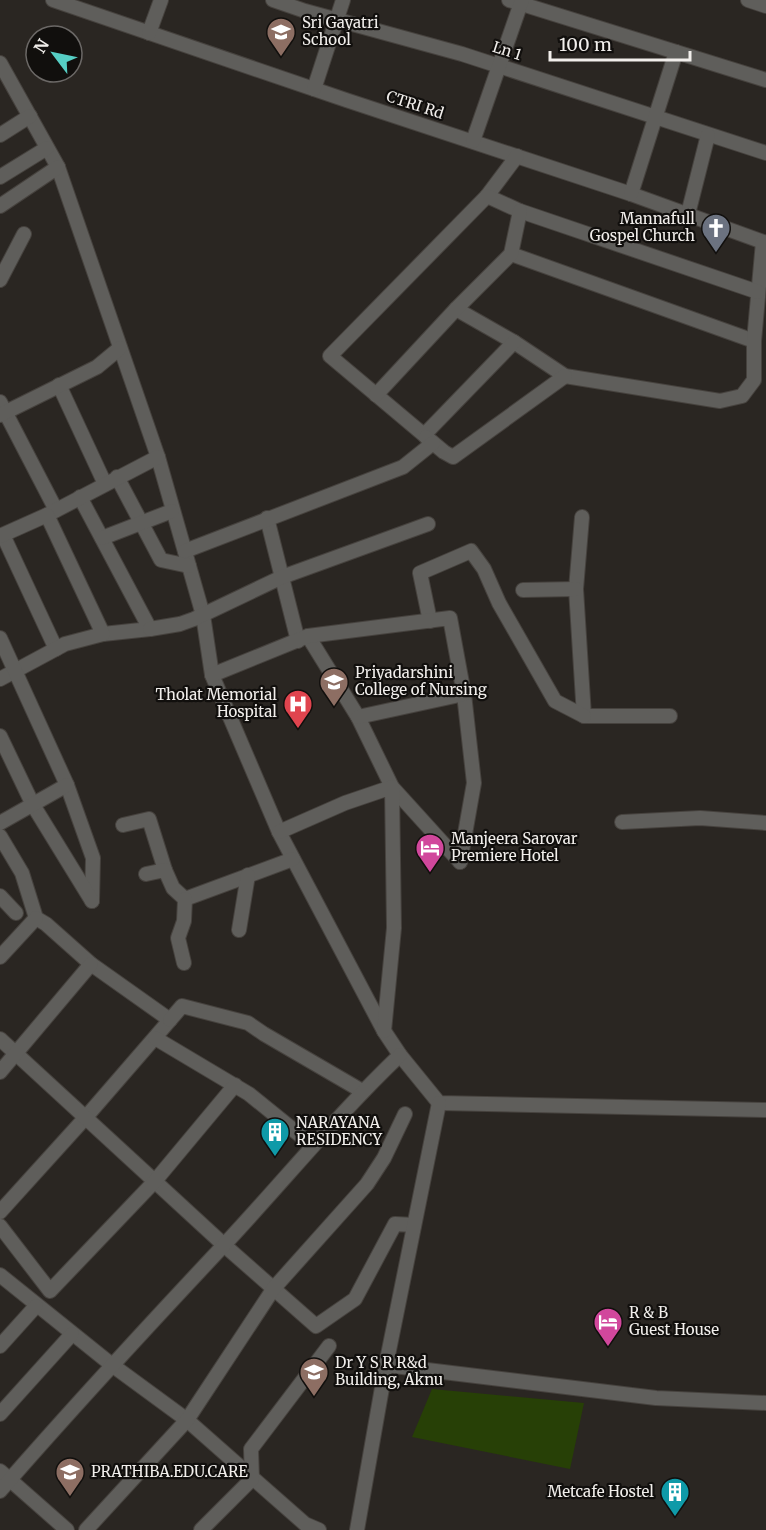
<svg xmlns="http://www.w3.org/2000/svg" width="766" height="1530" font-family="Merriweather,serif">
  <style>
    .green { fill: #274006 }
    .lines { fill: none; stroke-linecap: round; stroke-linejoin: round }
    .minor-casing { stroke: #46423e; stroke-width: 16 }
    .minor { stroke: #5f5e5b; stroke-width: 14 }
    .labels { text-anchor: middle; stroke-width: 4.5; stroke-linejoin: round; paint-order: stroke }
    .poi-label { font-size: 15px; fill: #f1eeeb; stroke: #110f0d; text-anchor: start }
    .street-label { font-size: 15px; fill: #f1eeeb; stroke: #110f0d }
  </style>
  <rect width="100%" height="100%" fill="#2a2622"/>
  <path class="green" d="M 432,1389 L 584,1403 L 570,1469 L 412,1437 Z"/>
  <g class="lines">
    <g class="minor-casing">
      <g id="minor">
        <path d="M 53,0 L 346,100 L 631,194 L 766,243"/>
        <path d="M 273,0 L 305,11 L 462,54 L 766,153"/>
        <path d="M 509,0 L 766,80"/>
        <path d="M 748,0 L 766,6"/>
        <path d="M 149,33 L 161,0"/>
        <path d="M 0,63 L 58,167 L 158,457 L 203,615 L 212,675 L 279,832 L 384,1031 L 400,1055 L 439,1103 L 766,1110"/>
        <path d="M 314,89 L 343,0"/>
        <path d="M 0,135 L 30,116"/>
        <path d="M 473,141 L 522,0"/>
        <path d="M 0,177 L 47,148"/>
        <path d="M 631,194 L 676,52"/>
        <path d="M 487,196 L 517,156"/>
        <path d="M 0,206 L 58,167"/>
        <path d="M 688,214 L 708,135"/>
        <path d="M 511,254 L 754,341"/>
        <path d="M 0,280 L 24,234"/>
        <path d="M 456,309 L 514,342 L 565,376 L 720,401 L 742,396 L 754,380 L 754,341 L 763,242"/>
        <path d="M 514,342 L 424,435 L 330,356 L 487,196 L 520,211 L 758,292"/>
        <path d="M 59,385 L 105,484"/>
        <path d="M 376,395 L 456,309 L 511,254 L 520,211"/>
        <path d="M 0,402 L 56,510"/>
        <path d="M 0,415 L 97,367 L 120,348"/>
        <path d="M 426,437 L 444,452 L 453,457 L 565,376"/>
        <path d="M 117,477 L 161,560 L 189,566"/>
        <path d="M 80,497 L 150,629 L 103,634"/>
        <path d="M 47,515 L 158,457"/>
        <path d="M 582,517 L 576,589 L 584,716 L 670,716"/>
        <path d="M 267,518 L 298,641"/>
        <path d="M 3,535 L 56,649"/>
        <path d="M 0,536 L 47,515 L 103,634 L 65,644 L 0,679"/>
        <path d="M 102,538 L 172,511"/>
        <path d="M 185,551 L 403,467 L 433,443"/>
        <path d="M 523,590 L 576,589"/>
        <path d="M 430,621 L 420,573 L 471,551 L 484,569 L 499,603 L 555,701 L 584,716"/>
        <path d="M 150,629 L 180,624 L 194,619 L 282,577 L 428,524"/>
        <path d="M 308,636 L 358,717 L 392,787 L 460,862"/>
        <path d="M 0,638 L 67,785 L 93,858 L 92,901"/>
        <path d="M 212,675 L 308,636 L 450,618 L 464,694 L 474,783 L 460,862"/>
        <path d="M 358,717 L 464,694"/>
        <path d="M 0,736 L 33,805 L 92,901"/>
        <path d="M 622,822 L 700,818 L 766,823"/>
        <path d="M 0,823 L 67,785"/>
        <path d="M 123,825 L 149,819 L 165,870"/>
        <path d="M 279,832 L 345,803 L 392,787 L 394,928 L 384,1031"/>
        <path d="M 0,836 L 22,873 L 36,918 L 46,924 L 91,964 L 170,1020 L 86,1117 L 0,1212"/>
        <path d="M 146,874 L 165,870 L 173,888 L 185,899 L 293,859"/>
        <path d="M 0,896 L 16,913"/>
        <path d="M 239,930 L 248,875"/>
        <path d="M 0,957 L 36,918"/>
        <path d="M 184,963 L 178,938 L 184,921 L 185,899"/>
        <path d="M 170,1020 L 182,1006 L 248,1023 L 264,1034 L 362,1091"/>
        <path d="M 155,1038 L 249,1094 L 312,1145"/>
        <path d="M 0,1039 L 224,1245 L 316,1326 L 355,1299 L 395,1224 L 414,1225"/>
        <path d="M 0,1072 L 91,964"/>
        <path d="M 0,1226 L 50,1291 L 155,1181 L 235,1085"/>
        <path d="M 0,1275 L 112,1365 L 187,1420 L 305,1524 L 319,1530"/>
        <path d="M 0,1346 L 36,1306"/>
        <path d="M 386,1365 L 656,1398 L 766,1403"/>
        <path d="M 0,1414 L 72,1334"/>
        <path d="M 0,1471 L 67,1530"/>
        <path d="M 0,1491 C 73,1407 148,1326 224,1245 C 283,1182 337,1115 400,1055"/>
        <path d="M 86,1530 L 187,1420 L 274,1288 L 367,1184 L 384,1158 L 405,1114"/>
        <path d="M 201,1530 L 252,1479 L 251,1449 L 329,1346"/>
        <path d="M 357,1530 L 386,1365 L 439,1103"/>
      </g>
    </g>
    <use href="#minor" class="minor"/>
  </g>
  <defs>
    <g id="school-pin" transform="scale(1.5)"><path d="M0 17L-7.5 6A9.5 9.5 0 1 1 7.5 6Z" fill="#8d6e63" stroke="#110f0d"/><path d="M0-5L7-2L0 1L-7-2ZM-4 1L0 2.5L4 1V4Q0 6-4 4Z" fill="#fff"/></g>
    <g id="church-pin" transform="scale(1.5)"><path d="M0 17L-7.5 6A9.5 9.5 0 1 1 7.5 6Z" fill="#6b7280" stroke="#110f0d"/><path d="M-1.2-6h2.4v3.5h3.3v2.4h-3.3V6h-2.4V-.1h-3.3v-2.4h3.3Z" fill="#fff"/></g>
    <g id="university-pin" transform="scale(1.5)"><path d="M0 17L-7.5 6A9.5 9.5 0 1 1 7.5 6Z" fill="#8d6e63" stroke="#110f0d"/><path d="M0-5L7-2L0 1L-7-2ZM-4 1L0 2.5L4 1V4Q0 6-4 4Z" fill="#fff"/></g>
    <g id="hospital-pin" transform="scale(1.5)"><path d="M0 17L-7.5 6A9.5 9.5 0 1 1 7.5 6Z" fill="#e0444e" stroke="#110f0d"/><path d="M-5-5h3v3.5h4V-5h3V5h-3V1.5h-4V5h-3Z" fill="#fff"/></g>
    <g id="hotel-pin" transform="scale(1.5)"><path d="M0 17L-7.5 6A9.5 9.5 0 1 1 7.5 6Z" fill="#d1479c" stroke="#110f0d"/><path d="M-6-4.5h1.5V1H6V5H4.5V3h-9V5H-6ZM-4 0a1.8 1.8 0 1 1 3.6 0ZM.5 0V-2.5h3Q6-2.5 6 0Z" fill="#fff"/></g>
    <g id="building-pin" transform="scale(1.5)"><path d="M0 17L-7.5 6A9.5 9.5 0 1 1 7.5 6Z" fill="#0f9aa8" stroke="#110f0d"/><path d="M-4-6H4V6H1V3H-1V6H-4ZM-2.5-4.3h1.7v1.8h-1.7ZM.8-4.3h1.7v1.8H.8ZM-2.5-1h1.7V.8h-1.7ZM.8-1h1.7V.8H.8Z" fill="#fff"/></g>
  </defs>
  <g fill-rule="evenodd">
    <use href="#school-pin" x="281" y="32"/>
    <use href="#church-pin" x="716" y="228"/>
    <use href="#university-pin" x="334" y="682"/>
    <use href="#hospital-pin" x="298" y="704"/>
    <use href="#hotel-pin" x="430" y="848"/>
    <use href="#building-pin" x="275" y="1132"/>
    <use href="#hotel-pin" x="608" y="1322"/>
    <use href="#university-pin" x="314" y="1372"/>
    <use href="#school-pin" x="70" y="1472"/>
    <use href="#building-pin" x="675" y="1492"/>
  </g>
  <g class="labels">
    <g class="poi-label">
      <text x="302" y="28">Sri Gayatri<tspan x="302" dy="17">School</tspan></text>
      <text x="695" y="224" text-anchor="end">Mannafull<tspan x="695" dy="17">Gospel Church</tspan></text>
      <text x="355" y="678">Priyadarshini<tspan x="355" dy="17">College of Nursing</tspan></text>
      <text x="277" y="700" text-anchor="end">Tholat Memorial<tspan x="277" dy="17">Hospital</tspan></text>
      <text x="451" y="844">Manjeera Sarovar<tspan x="451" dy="17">Premiere Hotel</tspan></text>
      <text x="296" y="1128">NARAYANA<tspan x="296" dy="17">RESIDENCY</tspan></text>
      <text x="629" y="1318">R &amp; B<tspan x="629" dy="17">Guest House</tspan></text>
      <text x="335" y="1368">Dr Y S R R&amp;d<tspan x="335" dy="17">Building, Aknu</tspan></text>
      <text x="91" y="1477">PRATHIBA.EDU.CARE</text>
      <text x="654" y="1497" text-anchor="end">Metcafe Hostel</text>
    </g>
    <g class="street-label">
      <text transform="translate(507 51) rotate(18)" y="5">Ln 1</text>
      <text transform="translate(415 105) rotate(18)" y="5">CTRI Rd</text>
    </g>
  </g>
  <g transform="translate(54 54) rotate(302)"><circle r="28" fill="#110f0d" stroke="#6b6866" stroke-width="1.5"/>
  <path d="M0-4.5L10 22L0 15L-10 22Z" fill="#56cec4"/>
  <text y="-9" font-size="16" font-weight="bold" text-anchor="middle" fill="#f1eeeb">N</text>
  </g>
  <path d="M550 51v9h140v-9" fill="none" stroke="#f1eeeb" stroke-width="3"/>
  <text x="559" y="51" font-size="18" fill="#f1eeeb" stroke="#110f0d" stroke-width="4.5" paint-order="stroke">100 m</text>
</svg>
